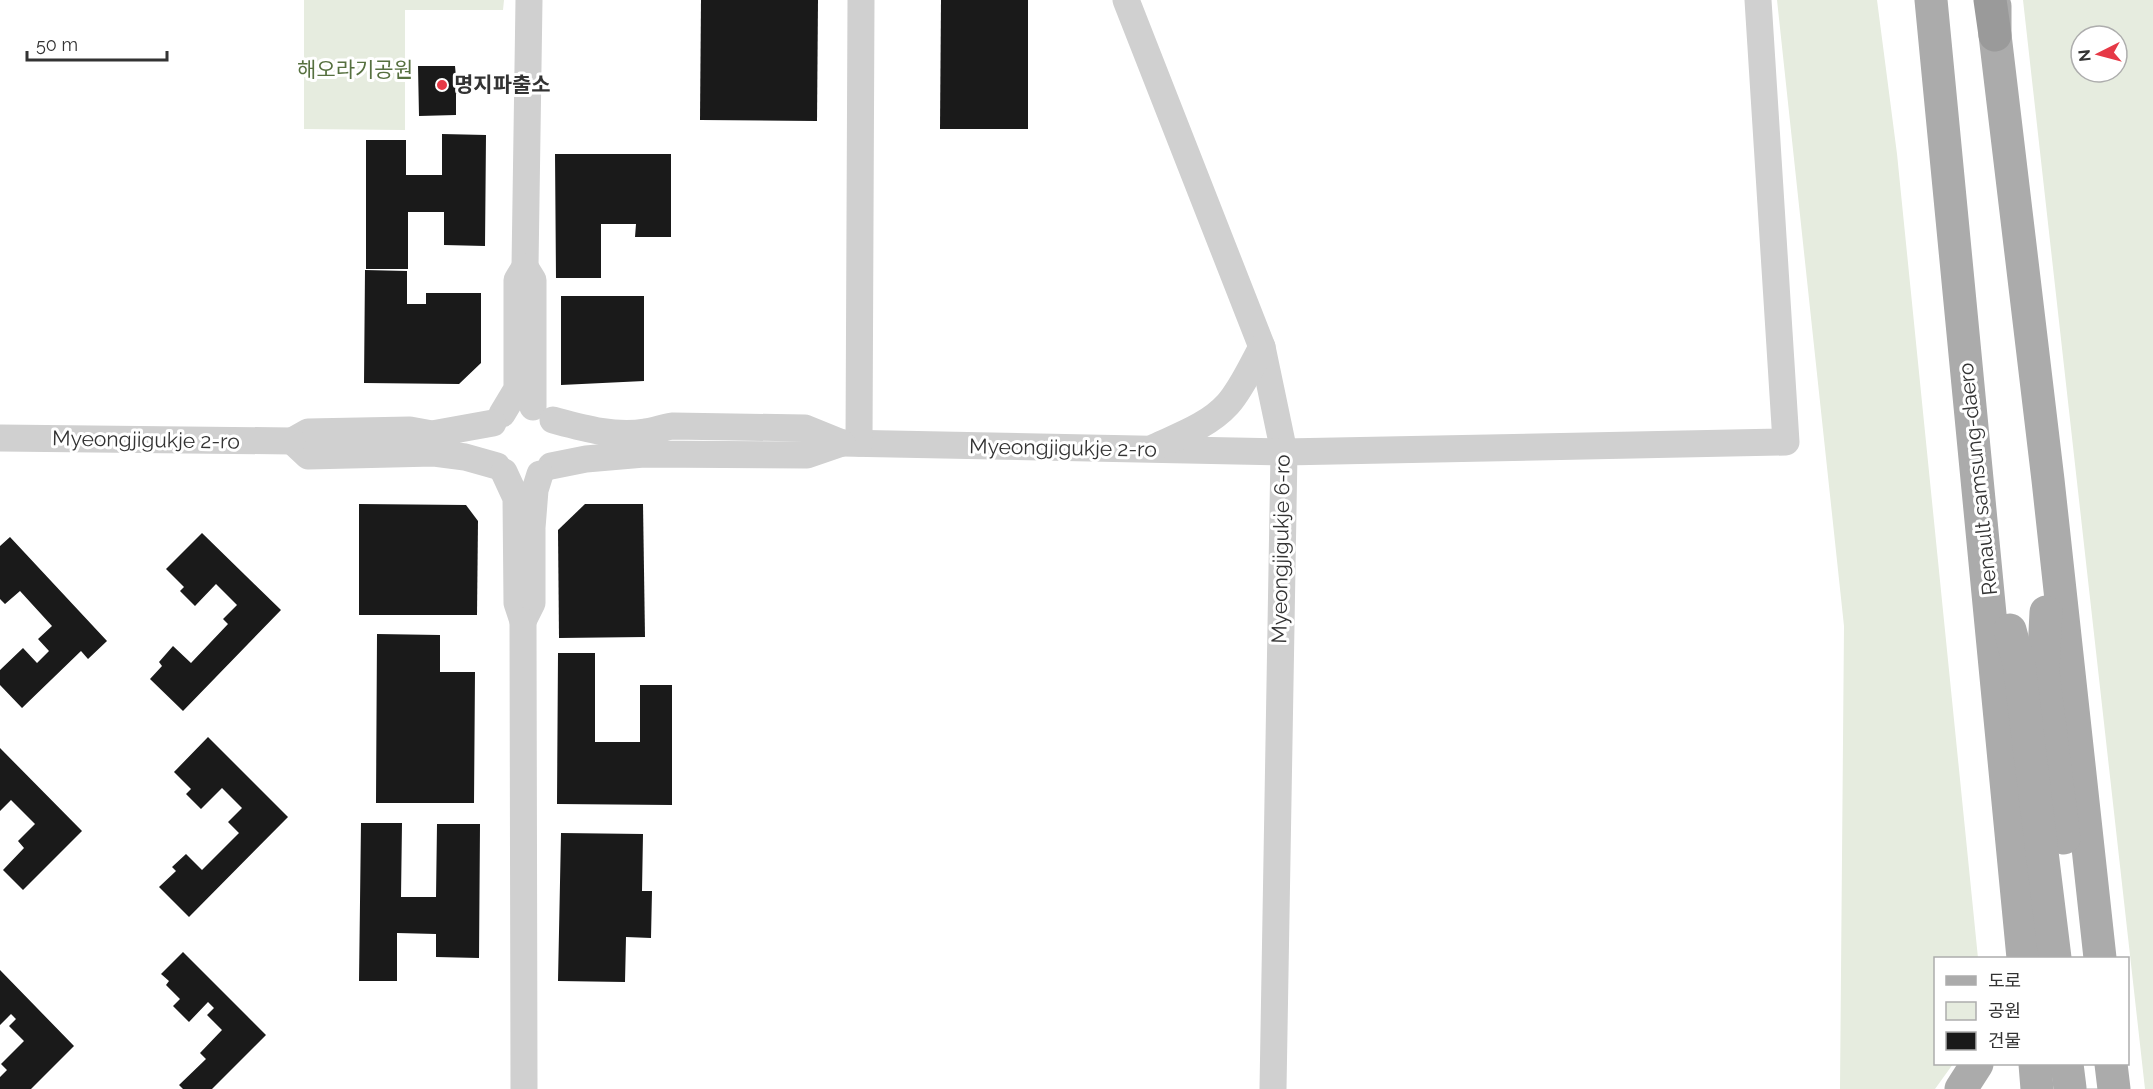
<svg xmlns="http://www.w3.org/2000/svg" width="2153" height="1089" font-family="Raleway,'Noto Sans KR',sans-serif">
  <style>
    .green { fill: #e6ecdf; fill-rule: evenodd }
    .building { fill: #1a1a1a }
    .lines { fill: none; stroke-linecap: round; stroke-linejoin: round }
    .major-tunnel { stroke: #d6d6d6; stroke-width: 33; stroke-dasharray: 33 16; stroke-linecap: butt }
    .minor { stroke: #d0d0d0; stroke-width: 27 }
    .major { stroke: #ababab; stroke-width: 33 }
    .highway { stroke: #9a9a9a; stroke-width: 33 }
    .poi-dot { fill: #e63946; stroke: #fff; stroke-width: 2 }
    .labels { text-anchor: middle; stroke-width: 6; stroke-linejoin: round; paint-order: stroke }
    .park-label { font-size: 21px; fill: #56703f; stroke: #fff }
    .poi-label { font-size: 21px; font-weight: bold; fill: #333; stroke: #fff; text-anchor: start }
    .street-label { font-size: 21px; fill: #333; stroke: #fff }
  </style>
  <rect width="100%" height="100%" fill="#fff"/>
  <g class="green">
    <path d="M 304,0 L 504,0 L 503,10 L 405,10 L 405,130 L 304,129 Z"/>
    <path d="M 1777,0 L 1877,0 L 1897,154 L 1978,958 L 1936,958 L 1936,1064 L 1953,1064 L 1935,1089 L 1840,1089 L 1844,626 Z"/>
    <path d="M 2023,0 L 2153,0 L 2153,1089 L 2145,1089 ZM 2081,36 L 2117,36 L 2117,72 L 2081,72 Z"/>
  </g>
  <g class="building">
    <path d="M 701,0 L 818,0 L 817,121 L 700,120 Z"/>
    <path d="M 941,0 L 1028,0 L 1028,129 L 940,129 Z"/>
    <path d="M 418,66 L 455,66 L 456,77 L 465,77 L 465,94 L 456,94 L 456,115 L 419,116 Z"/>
    <path d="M 442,134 L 486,135 L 485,246 L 444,245 L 444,212 L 408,212 L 408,269 L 366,269 L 366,140 L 406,140 L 406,175 L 442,175 Z"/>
    <path d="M 555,154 L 671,154 L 671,237 L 635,237 L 636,224 L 601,224 L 601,278 L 556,278 Z"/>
    <path d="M 365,270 L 407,271 L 407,304 L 426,304 L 426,293 L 481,293 L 481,363 L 459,384 L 364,383 Z"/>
    <path d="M 561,296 L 644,296 L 644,381 L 561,385 Z"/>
    <path d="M 359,504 L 466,505 L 478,521 L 477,615 L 359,615 Z"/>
    <path d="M 585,504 L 643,504 L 645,637 L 559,638 L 558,530 Z"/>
    <path d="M 202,533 L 281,610 L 183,711 L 150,679 L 162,666 L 159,662 L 173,646 L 191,663 L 228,624 L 223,619 L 237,605 L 216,584 L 195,606 L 180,591 L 184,587 L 166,569 Z"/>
    <path d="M 10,537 L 107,641 L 88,659 L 81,651 L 22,708 L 0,685 L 0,670 L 23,648 L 37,663 L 49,651 L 38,639 L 52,626 L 20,591 L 5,604 L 0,599 L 0,546 Z"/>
    <path d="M 377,634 L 440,635 L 440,672 L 475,672 L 474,803 L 376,803 Z"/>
    <path d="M 558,653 L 595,653 L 595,742 L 640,742 L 640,685 L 672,685 L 672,805 L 557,804 Z"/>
    <path d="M 208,737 L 288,817 L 189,917 L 159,887 L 176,871 L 172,867 L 186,854 L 202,870 L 239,833 L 228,822 L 242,808 L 222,788 L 201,809 L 186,794 L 191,789 L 174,772 Z"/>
    <path d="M 0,748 L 82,831 L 23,890 L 3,870 L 24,848 L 18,841 L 35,824 L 11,800 L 0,811 Z"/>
    <path d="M 361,823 L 402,823 L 401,897 L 436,897 L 437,824 L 480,824 L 479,958 L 436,957 L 436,934 L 397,933 L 397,981 L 359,981 Z"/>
    <path d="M 561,833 L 643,834 L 642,891 L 652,891 L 651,938 L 626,937 L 625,982 L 558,981 Z"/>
    <path d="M 183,952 L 266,1035 L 212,1089 L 183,1089 L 179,1085 L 206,1059 L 200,1053 L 222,1030 L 207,1015 L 214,1008 L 208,1002 L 189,1022 L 173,1006 L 180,999 L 166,985 L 169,981 L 161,974 Z"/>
    <path d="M 0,970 L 74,1046 L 31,1089 L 0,1089 L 0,1077 L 7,1070 L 1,1064 L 24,1041 L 9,1026 L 16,1019 L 11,1014 L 0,1025 Z"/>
  </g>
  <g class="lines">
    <path class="major-tunnel" d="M 2096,1088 L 2096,1089"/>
    <g class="minor">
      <path d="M 1126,0 L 1262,347 L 1284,452 L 1273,1089"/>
      <path d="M 525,267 L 529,0"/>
      <path d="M 502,414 L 517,389 L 517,280 L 525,267 L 533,280 L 533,407"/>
      <path d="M 493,423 L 432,434 L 410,430 L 308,432 L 292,441 L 308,456 L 434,453 L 465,457 L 497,466"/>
      <path d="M 0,438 L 292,441"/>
      <path d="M 842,443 L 1284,452 L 1786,442 L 1758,0"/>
      <path d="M 859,443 L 861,0"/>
      <path d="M 1155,447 C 1181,435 1209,425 1228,404 C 1242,388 1252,365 1262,347"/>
      <path d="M 551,466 L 586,459 L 644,454 L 807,455 L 842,443 L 805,428 L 673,426 C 663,427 655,431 645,432 C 614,437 583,428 553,420"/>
      <path d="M 504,472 L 516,498 L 517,603 L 523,621 L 532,603 L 532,528 L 535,490 L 540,474"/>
      <path d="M 523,621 L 524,1089"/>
    </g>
    <g class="major">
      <path d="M 1931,0 L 2023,958"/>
      <path d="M 1995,6 L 1995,35 L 2048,480 L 2100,958"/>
      <path d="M 2046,612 L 2043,672 L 2064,838"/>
      <path d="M 2010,630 L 2019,664 L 2055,958"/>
      <path d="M 2035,1064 L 2037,1089"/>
      <path d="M 2067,1064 L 2070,1088"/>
      <path d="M 2111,1064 L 2114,1089"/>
      <path d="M 1961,1089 L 1977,1064"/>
    </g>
    <path class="highway" d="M 1990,0 L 1995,35"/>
  </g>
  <circle class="poi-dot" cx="442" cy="85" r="6"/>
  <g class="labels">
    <g class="park-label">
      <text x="355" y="77">해오라기공원</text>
    </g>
    <g class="poi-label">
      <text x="454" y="92">명지파출소</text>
    </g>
    <g class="street-label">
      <text transform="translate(146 440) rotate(1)" y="7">Myeongjigukje 2-ro</text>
      <text transform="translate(1063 448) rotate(1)" y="7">Myeongjigukje 2-ro</text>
      <text transform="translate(1978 479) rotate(-96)" y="7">Renault samsung-daero</text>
      <text transform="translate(1281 549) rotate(-89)" y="7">Myeongjigukje 6-ro</text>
    </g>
  </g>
  <rect x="1934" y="957" width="195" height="108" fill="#ffffff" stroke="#adadad" stroke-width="1.5"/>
  <rect x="1946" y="976" width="30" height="9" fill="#ababab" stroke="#adadad" stroke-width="1.5"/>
  <text x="1988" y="987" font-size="18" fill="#333333">도로</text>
  <rect x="1946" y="1002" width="30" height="18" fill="#e6ecdf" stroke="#adadad" stroke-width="1.5"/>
  <text x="1988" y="1017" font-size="18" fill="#333333">공원</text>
  <rect x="1946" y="1032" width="30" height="18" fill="#1a1a1a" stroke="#adadad" stroke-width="1.5"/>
  <text x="1988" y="1047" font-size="18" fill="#333333">건물</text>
  <g transform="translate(2099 54) rotate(264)"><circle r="28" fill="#ffffff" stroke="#adadad" stroke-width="1.5"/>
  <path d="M0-4.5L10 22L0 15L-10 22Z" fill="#e63946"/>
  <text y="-9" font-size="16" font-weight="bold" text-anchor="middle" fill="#333333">N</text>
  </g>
  <path d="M27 51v9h140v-9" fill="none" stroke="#333333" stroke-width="3"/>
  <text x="36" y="51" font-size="18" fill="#333333" stroke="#ffffff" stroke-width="4.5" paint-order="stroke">50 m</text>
</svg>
